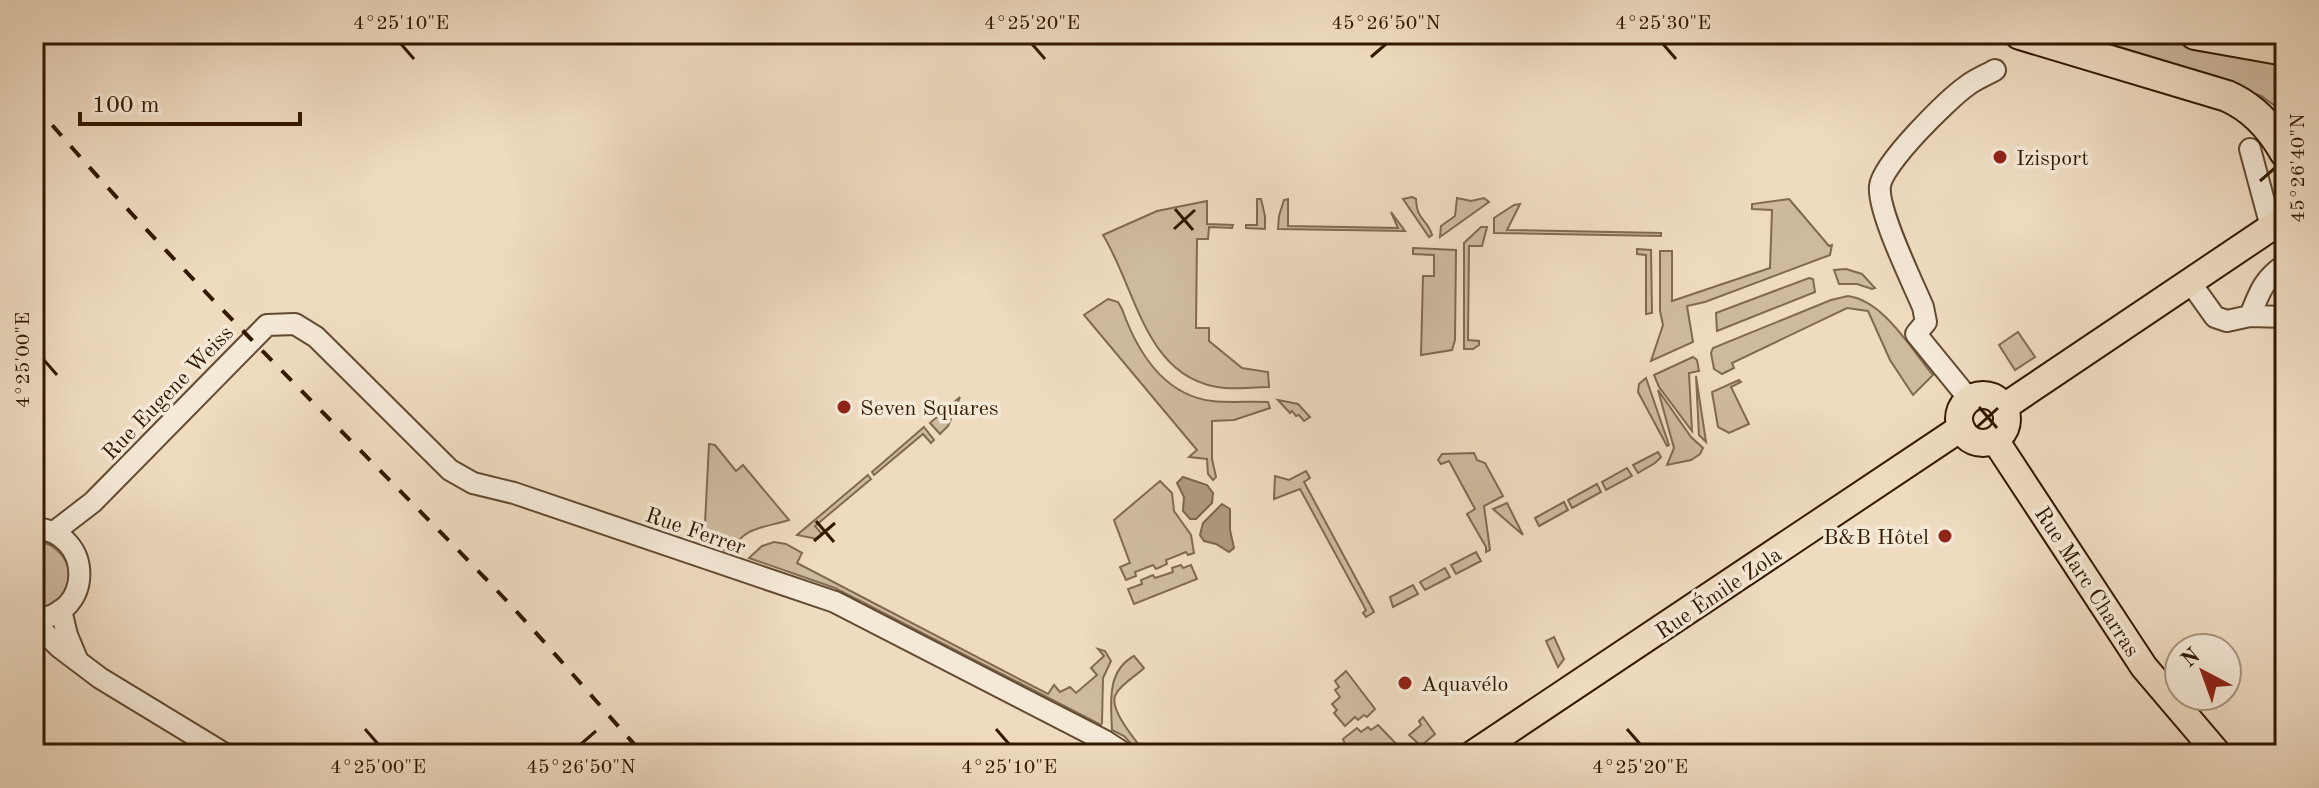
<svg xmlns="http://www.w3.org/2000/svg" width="2319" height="788" font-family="'Old Standard TT',serif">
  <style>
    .green { fill: #ceba9f; stroke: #806a50; stroke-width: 2 }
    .water { fill: #ae997f; stroke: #7d664c; stroke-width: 2 }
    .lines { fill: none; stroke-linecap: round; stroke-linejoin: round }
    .minor-casing { stroke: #624a30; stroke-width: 24 }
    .major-casing { stroke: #331900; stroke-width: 30 }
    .highway-casing { stroke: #331900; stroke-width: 34 }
    .minor { stroke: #f4e8d6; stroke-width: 20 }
    .major { stroke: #eedbc0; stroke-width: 26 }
    .highway { stroke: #eedbc0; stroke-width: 30 }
    .rail { stroke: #331900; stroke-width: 4; stroke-dasharray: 14 14; stroke-linecap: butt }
    .ticks { fill: none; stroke: #331900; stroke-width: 3 }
    .poi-dot { fill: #8f2418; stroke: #f4e8d6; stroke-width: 3 }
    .labels { text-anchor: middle; stroke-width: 7; stroke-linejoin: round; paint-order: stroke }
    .poi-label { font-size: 22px; fill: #331900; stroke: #f4e8d6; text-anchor: start }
    .street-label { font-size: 22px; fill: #331900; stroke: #f4e8d6 }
    .neatline { fill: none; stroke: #331900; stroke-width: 3 }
    .ticks-label { font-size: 20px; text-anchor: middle; fill: #331900 }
  </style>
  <rect width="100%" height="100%" fill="#eedbc0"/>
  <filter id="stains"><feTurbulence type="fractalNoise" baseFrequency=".0025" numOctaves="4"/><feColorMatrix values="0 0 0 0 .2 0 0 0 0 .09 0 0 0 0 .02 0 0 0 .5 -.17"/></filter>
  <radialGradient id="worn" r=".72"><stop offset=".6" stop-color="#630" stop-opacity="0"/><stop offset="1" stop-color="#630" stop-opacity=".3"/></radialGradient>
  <g class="green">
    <path d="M 2044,34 L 2147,34 L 2257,52 L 2285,61 L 2285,113 L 2261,96 L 2185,70 Z"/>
    <path d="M 1412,197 L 1416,199 C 1417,222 1427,218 1432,235 L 1429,237 L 1403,199 Z"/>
    <path d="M 1457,198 L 1471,201 L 1484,198 L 1489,202 L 1440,237 L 1441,226 L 1455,216 Z"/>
    <path d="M 1257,199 L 1261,199 L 1265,216 L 1265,229 L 1246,228 L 1246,225 L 1257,225 Z"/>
    <path d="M 1288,199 L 1288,226 L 1398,228 L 1391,212 L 1405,231 L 1278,229 L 1279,216 L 1284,200 Z"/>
    <path d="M 1789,199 L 1829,246 L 1832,245 L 1830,255 L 1705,302 L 1687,306 L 1693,342 L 1651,361 L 1663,325 L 1660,311 L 1660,251 L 1672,251 L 1672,301 L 1770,268 L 1772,210 L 1752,209 L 1752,204 Z"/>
    <path d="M 1207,201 L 1207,224 L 1233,225 L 1232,228 L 1209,227 L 1208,239 L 1197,239 L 1196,328 L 1209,328 L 1209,341 L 1242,368 L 1268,372 L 1269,387 C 1254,387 1239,389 1225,388 C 1145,381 1137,290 1103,235 L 1157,211 Z"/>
    <path d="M 1520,204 L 1507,230 L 1661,233 L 1661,236 L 1494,233 L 1494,218 L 1514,205 Z"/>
    <path d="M 1481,227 L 1487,227 L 1482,246 L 1469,246 L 1468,340 L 1479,341 L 1479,345 L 1473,349 L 1464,349 L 1464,243 Z"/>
    <path d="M 1413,248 L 1456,250 L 1455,340 L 1452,350 L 1421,355 L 1423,276 L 1434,276 L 1434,255 L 1413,254 Z"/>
    <path d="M 1637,249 L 1651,250 L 1652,313 L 1646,314 L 1646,255 L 1637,254 Z"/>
    <path d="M 1846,269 L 1862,274 L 1875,288 L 1872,289 L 1857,284 L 1839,284 L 1834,270 Z"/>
    <path d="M 1809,278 L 1813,279 L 1815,292 L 1717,331 L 1716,313 Z"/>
    <path d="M 1848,296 C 1884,301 1911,349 1933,375 L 1913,395 L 1890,360 L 1868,311 L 1847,308 L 1732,363 L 1734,368 L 1722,374 L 1714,369 L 1711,353 L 1713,348 L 1831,300 Z"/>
    <path d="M 1108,299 L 1118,302 L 1122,309 C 1137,351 1163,395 1212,401 C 1230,403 1250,401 1268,402 L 1270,408 L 1234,420 L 1212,421 L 1212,459 L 1216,477 L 1213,480 L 1208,474 L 1207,459 L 1189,457 L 1197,450 L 1084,315 Z"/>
    <path d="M 2018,332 L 2035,357 L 2015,370 L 1999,345 Z"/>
    <path d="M 1693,357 L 1697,360 L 1699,371 L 1689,373 L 1692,431 L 1659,387 L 1654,375 Z"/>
    <path d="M 1696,376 L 1706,442 L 1699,435 Z"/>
    <path d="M 1646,378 L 1669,445 L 1667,446 L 1638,392 L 1639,384 Z"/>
    <path d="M 1739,380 L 1741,382 L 1731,387 L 1749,424 L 1729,433 L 1718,427 L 1712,392 Z"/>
    <path d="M 1658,390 L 1691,437 L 1703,448 L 1700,454 L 1691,460 L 1667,465 L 1674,448 Z"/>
    <path d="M 960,397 L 948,426 L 940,434 L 930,423 Z"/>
    <path d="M 1278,400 L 1298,404 L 1310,417 L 1304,421 L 1299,415 L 1296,416 L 1292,411 L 1290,413 Z"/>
    <path d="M 924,427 L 934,440 L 931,443 L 923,434 L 874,475 L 872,472 Z"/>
    <path d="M 709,444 L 715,445 L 736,471 L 743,465 L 789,520 C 764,528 744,526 731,552 L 704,543 Z"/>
    <path d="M 1658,452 L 1661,457 L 1655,463 L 1638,473 L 1633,465 Z"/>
    <path d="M 1474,453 L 1477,460 L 1485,463 L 1503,496 L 1484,506 L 1490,550 L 1486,552 L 1486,547 L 1467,514 L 1475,509 L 1449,461 L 1441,464 L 1438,460 L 1442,454 Z"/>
    <path d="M 1627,468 L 1632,476 L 1606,490 L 1602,482 Z"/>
    <path d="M 1306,471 L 1310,478 L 1304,482 L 1374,612 L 1366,617 L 1363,613 L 1366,610 L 1300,489 L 1274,499 L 1275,476 L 1289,480 Z"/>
    <path d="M 868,475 L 871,479 L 815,526 L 822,534 L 817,539 L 797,535 Z"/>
    <path d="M 1160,481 L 1172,493 L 1174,511 L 1191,535 L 1194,553 L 1188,555 L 1186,552 L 1166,560 L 1167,564 L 1156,569 L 1153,565 L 1135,572 L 1136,576 L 1126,580 L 1120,567 L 1130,563 L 1114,520 Z"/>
    <path d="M 1597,484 L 1601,492 L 1572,508 L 1568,500 Z"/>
    <path d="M 1564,502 L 1568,510 L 1539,526 L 1535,518 Z"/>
    <path d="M 1507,503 L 1523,535 L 1493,509 Z"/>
    <path d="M 34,540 C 63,543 84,578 58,601 C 52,606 42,608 34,610 Z"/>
    <path d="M 774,542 L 786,544 L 802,553 L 797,563 L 1048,694 L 1054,685 L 1060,692 L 1070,687 L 1076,693 L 1097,675 L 1091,668 L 1104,656 L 1098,649 L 1105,651 L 1111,661 L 1103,678 L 1102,723 L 1101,725 L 835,588 L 749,558 L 762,546 Z"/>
    <path d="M 1476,552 L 1481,561 L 1456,574 L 1451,565 Z"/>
    <path d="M 1181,565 L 1183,568 L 1191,565 L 1197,579 L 1134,604 L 1128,589 L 1142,584 L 1141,580 L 1153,575 L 1155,578 L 1173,572 L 1172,568 Z"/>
    <path d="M 1445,568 L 1450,577 L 1425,590 L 1420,582 Z"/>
    <path d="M 1413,585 L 1418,594 L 1393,607 L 1390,597 Z"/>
    <path d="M 1554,637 L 1564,659 L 1558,667 L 1546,641 Z"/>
    <path d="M 1134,656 L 1144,668 C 1136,676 1121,684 1116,694 C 1107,708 1137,742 1146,754 L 1141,754 L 1124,736 L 1112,730 C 1111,704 1106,671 1134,656 Z"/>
    <path d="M 1346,671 L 1375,709 L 1367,717 L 1364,715 L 1358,720 L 1355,717 L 1345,726 L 1334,713 L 1337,710 L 1332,704 L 1340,697 L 1335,690 L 1339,687 L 1335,681 Z"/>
    <path d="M 1423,717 L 1435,734 L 1421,746 L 1409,735 L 1421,725 L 1419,721 Z"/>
    <path d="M 1378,725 L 1406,754 L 1349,754 L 1343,739 L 1357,728 L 1361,732 L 1368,727 L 1371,730 Z"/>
  </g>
  <g class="water">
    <path d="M 1183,477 L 1207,485 L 1213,493 L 1212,503 L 1196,519 L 1190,519 L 1183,511 L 1184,497 L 1177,483 Z"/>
    <path d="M 1222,504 L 1230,509 L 1230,530 L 1234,548 L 1229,552 L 1216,544 L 1204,541 L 1200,535 L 1203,523 Z"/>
  </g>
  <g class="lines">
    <g class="minor-casing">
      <g id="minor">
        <path d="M 2250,149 L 2271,227"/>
        <path d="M 2190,282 L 2215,317 L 2227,321 L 2250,316 L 2285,317"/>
        <path d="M 2250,316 C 2259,293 2264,278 2285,265"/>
        <path d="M 1969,399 L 1916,334 L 1926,322 L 1923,307 C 1912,281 1877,210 1880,186 C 1882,164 1948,99 1968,85 C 1976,79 1986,75 1995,70"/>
        <path d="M 34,528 C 95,532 94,617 34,619"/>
        <path d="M 54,532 L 93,502 L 267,325 L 295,324 L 316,337 L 450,470 L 473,483 L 514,493 L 835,602 L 1105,741 L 1125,754"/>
        <path d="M 61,610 L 67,635 L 77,659"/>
        <path d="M 34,622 L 59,647 L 100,678 L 225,754"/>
      </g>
    </g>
    <g class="major-casing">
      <g id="major">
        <circle cx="1983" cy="419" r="24"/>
        <path d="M 2004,407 L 2285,218"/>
        <path d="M 1995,440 L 2144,667 L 2218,754"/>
        <path d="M 1473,754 L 1961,428"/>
      </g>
    </g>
    <g class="highway-casing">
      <g id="highway">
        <path d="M 2020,34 L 2227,96 C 2252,107 2271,127 2285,152"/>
        <path d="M 2195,34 L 2285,50"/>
      </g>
    </g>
    <use href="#minor" class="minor"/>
    <use href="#major" class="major"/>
    <use href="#highway" class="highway"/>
    <path class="rail" d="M 34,104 C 176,270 334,421 485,578 C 540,635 590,695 643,754"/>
  </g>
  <path class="ticks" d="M 401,44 L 414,59M 1032,44 L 1045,59M 1663,44 L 1676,59M 1371,57 L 1386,44M 2260,181 L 2275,168M 1175,209 L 1193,230M 1174,229 L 1195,210M 44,360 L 57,375M 1979,407 L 1997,428M 1977,427 L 1998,408M 816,521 L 834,542M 814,541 L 835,523M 365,729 L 378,744M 996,729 L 1009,744M 1627,729 L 1640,744M 581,744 L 596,731"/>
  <g class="poi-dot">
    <circle cx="2000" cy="157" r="8"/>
    <circle cx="844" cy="407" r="8"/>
    <circle cx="1945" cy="536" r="8"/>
    <circle cx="1405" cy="683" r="8"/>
  </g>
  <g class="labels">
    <g class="poi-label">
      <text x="2016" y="165">Izisport</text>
      <text x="860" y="415">Seven Squares</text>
      <text x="1929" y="544" text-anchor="end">B&amp;B Hôtel</text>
      <text x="1421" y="691">Aquavélo</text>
    </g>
    <g class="street-label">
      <text transform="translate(167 392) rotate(-46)" y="8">Rue Eugene Weiss</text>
      <text transform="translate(696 530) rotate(19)" y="8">Rue Ferrer</text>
      <text transform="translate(2088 581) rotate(57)" y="8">Rue Marc Charras</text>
      <text transform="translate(1718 592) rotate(-34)" y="8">Rue Émile Zola</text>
    </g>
  </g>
  <rect width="2319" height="788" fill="none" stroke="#eedbc0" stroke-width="88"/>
  <g transform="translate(2203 672) rotate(319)"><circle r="38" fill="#f4e8d6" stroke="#a79580" stroke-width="2"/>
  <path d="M0-6L14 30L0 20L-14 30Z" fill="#8f2418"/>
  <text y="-12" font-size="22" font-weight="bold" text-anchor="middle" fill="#331900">N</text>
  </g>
  <path d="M80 112v12h220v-12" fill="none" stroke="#331900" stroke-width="4"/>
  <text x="92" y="112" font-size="24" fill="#331900" stroke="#f4e8d6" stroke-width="6" paint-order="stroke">100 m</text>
  <rect x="44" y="44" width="2231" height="700" class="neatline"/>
  <g class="ticks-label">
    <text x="401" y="29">4°25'10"E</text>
    <text x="1032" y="29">4°25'20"E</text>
    <text x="1386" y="29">45°26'50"N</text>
    <text x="1663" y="29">4°25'30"E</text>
    <text transform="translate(2297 168) rotate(-90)" y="7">45°26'40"N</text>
    <text transform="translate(22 360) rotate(-90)" y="7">4°25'00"E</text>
    <text x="378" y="773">4°25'00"E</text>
    <text x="581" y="773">45°26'50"N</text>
    <text x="1009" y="773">4°25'10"E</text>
    <text x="1640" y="773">4°25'20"E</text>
  </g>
  <rect width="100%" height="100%" filter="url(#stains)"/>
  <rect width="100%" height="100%" fill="url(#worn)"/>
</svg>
